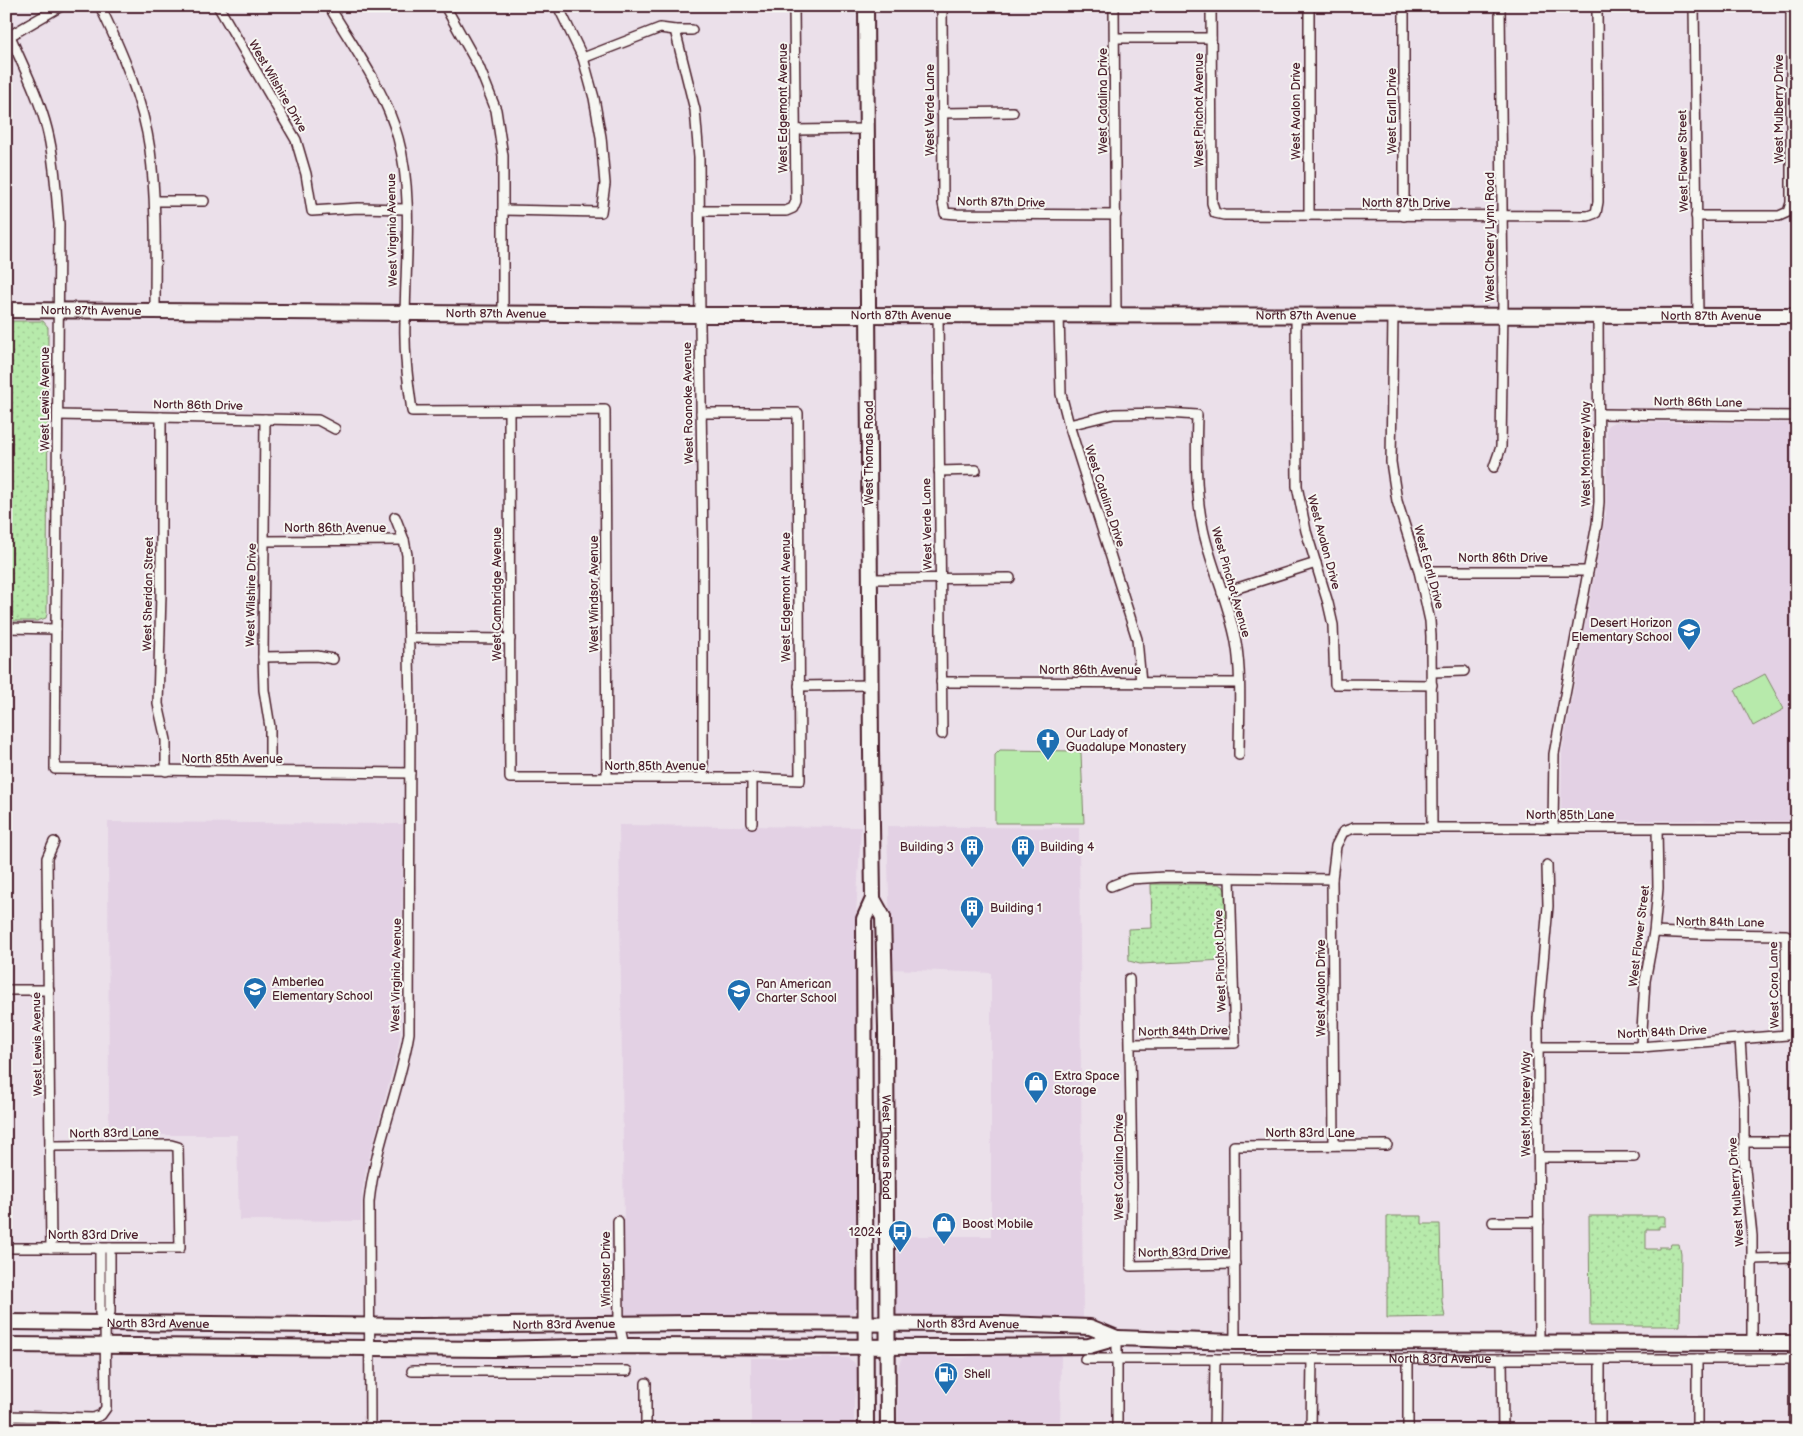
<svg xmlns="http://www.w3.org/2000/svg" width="1803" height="1436" font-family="'Balsamiq Sans',sans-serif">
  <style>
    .built { fill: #e3d1e4 }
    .grass { fill: url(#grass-dots); stroke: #80846b }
    .garden { fill: #b7eaab; stroke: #80846b }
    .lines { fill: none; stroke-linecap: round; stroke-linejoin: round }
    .street-casing { stroke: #4a1f2b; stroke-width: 12 }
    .secondary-casing { stroke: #4a1f2b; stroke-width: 18 }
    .street { stroke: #f6f6f2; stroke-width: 9 }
    .secondary { stroke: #f6f6f2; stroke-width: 14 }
    .labels { text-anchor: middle; stroke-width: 4; stroke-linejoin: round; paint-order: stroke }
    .street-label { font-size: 12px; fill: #4a1f2b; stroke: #f6f6f2 }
    .poi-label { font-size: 12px; fill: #4a1f2b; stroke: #f6f6f2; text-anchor: start }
  </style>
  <defs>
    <pattern id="grass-dots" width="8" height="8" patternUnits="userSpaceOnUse" patternTransform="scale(1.25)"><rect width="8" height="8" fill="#b7eaab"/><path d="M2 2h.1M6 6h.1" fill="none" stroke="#9fc893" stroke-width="1.8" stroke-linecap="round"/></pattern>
  </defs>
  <rect width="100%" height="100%" fill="#ebe0ea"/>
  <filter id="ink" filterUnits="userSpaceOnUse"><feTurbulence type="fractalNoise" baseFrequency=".02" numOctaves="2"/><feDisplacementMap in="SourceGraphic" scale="10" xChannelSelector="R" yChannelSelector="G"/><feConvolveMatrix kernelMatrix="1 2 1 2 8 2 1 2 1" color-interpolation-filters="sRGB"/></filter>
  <g filter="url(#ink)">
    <g class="built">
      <path d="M 1614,422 L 1797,423 L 1797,821 L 1567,820 L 1562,819 L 1561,815 L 1562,752 L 1606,513 L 1607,429 L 1608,425 Z"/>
      <path d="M 108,822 L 403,824 L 400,1036 L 397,1053 L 366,1170 L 362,1194 L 361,1221 L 239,1220 L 237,1135 L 109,1135 Z"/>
      <path d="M 619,825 L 861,827 L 856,915 L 858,1110 L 857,1302 L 855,1310 L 850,1316 L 625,1315 Z"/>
      <path d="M 887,826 L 1079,828 L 1083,1319 L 906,1317 L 901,1317 L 896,1313 L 894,1308 L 894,1299 L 897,1281 L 899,1236 L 991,1236 L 991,973 L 891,969 Z"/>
      <path d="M 909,1353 L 937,1357 L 963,1358 L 976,1355 L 1061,1353 L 1060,1430 L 898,1430 L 898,1367 L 902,1357 Z"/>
      <path d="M 751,1358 L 847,1358 L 854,1362 L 858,1370 L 854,1401 L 854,1430 L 751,1430 Z"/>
    </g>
    <g class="grass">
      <path d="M 6,321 L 43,321 L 48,327 L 47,614 L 46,618 L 37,621 L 6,621 Z"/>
      <path d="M 1151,884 L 1219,884 L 1223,886 L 1226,892 L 1226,960 L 1140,964 L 1129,961 L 1128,929 L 1152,928 Z"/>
      <path d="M 1387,1216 L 1422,1216 L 1422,1224 L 1440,1224 L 1442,1301 L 1445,1317 L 1387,1318 Z"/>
      <path d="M 1589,1216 L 1665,1216 L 1665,1226 L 1659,1226 L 1659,1229 L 1646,1229 L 1646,1249 L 1659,1249 L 1659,1247 L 1670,1247 L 1671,1244 L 1679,1244 L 1681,1254 L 1680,1326 L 1590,1326 Z"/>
    </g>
    <g class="garden">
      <path d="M 1765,674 L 1784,709 L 1753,726 L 1735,690 Z"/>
      <path d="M 1000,750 L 1077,751 L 1081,753 L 1084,823 L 995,823 L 995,755 Z"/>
    </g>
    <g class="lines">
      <g class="street-casing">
        <g id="street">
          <path d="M 100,6 C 122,52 143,100 150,150 C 157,204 155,258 155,311"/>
          <path d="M 218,6 L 296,140 L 306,174 L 312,211 L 358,208 L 406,209"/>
          <path d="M 329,6 C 354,48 385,90 398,138 C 414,195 405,264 405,323 C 404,353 408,382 412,411 L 605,410 L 607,778"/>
          <path d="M 445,6 L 479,67 L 496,110 L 503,156 L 503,313"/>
          <path d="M 942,6 L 943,203 L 945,213 L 957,214 L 1116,215"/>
          <path d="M 1114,6 L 1116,315"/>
          <path d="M 1211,6 L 1212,203 L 1215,213 L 1224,215 L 1588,216 L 1596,213 L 1598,202 L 1597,6"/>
          <path d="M 1309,6 L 1309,215"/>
          <path d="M 1404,6 L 1404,216"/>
          <path d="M 1694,6 L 1698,316"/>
          <path d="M 675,30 L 695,110 L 699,157 L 700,325 L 703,548 L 703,778"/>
          <path d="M 10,36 C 23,66 39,97 47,129 C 55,160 56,193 59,224 L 55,769 L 410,773"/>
          <path d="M 6,38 L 61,6"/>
          <path d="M 1115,38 L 1211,38"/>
          <path d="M 583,58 L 660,28 L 675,30 L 692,30"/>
          <path d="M 942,113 L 1013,112"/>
          <path d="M 795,130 L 866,129"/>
          <path d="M 155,201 L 204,201"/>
          <path d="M 503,210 L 601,212 L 605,184 L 601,137 L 594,98 L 583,58 L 558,6"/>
          <path d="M 701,211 L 786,211 L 793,208 L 796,201 L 794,6"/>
          <path d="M 1696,216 L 1779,216 L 1788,212 L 1791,203 L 1791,6"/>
          <path d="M 938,314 L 942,734"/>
          <path d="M 1059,315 L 1061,394 L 1069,425 L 1137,639 L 1141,683"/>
          <path d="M 1296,315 L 1297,486 L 1306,531 L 1328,603 L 1333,625 L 1335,684 L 1432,685"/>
          <path d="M 1393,315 L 1391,462 L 1397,501 L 1419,571 L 1430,621 L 1431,636 L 1432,827"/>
          <path d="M 509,411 L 510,778 L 752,778 L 800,780 L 798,413 L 701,413"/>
          <path d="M 1599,414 L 1797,416"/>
          <path d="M 58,415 L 318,420 L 335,429"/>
          <path d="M 161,417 L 161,593 L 158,704 L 166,740 L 166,771"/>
          <path d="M 265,419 L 263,657 L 264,690 L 270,727 L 270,771"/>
          <path d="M 1069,425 L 1114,414 L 1167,413 L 1197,415 C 1196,453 1195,492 1203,529 C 1211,567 1229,603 1236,642 C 1242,675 1239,721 1239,755"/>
          <path d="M 1494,467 L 1501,447 L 1503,304 L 1500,6"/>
          <path d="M 939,471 L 976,470"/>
          <path d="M 265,541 L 404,540"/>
          <path d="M 1419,571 L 1588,571"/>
          <path d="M 870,579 L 1010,578"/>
          <path d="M 1222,593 L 1316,563"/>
          <path d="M 6,628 L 56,629"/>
          <path d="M 409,638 L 510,639"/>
          <path d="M 263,657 L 317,656 L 333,659"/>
          <path d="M 1432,672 L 1464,671"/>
          <path d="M 941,682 L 1239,683"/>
          <path d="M 799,686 L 871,685"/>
          <path d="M 752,778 L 752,823"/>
          <path d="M 1553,828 L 1554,754 L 1597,524 L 1599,502 L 1598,316"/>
          <path d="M 1111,886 L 1129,879 L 1165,877 L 1332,879"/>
          <path d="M 1129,979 L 1132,1184 L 1131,1266 L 1235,1264"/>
          <path d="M 6,990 L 49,990"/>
          <path d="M 1740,1039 L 1744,1100 L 1744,1159 L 1752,1236 L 1752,1343"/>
          <path d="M 1131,1044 L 1235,1043 L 1230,878"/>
          <path d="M 1538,1047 L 1641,1047 L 1787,1035 L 1786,935 L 1699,934 L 1654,932"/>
          <path d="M 1641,1047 L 1645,981 L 1654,932 L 1658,888 L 1657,828"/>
          <path d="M 1744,1142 L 1797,1142"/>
          <path d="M 1334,1145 L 1332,879 L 1336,846 L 1343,832 L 1354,828 L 1797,828"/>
          <path d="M 1539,1157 L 1634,1157"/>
          <path d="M 618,1221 L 619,1323 L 624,1346"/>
          <path d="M 1493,1222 L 1539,1222"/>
          <path d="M 6,1248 L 180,1248 L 178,1147 L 171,1145 L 50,1146"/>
          <path d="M 51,1248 L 47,858 L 54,842"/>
          <path d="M 100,1248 L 100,1313 L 105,1322"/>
          <path d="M 1752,1259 L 1797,1258"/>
          <path d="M 1235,1342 L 1234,1146 L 1387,1145"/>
          <path d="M 1539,1344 L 1538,1018 L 1548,906 L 1547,865"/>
          <path id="s1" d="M 1085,1359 L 1794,1359"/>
          <path d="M 1408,1359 L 1408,1430"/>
          <path d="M 1502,1359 L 1503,1430"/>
          <path d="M 1697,1359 L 1697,1430"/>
          <path d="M 412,1371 L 627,1371"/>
          <path d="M 6,1416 L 93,1418 L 101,1415 L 106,1408 L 105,1322 L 110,1312 L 110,1248"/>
          <path d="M 64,1417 L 64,1430"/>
          <path d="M 1794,1425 L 1794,1343"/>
          <path d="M 370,1430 L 369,1202 C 375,1144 400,1090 409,1033 L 410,704 L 407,555 L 404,540 L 395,517"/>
          <path d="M 646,1430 L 646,1383"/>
          <path d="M 1117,1430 L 1117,1338"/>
          <path d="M 1214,1430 L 1215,1359"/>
          <path d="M 1311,1430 L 1312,1359"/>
          <path d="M 1600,1430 L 1600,1359"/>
        </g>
      </g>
      <g class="secondary-casing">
        <g id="secondary">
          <path id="s2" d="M 6,310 L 700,315 L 1797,316"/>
          <path id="s3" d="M 873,899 L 883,917 L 886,1027 L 888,1430"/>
          <path id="s4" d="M 6,1322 L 421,1326 L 694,1323 L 1001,1324 L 1090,1327 L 1117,1338"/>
          <path d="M 6,1345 L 495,1349 L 624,1346 L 963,1347 L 1089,1346 L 1117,1338 L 1235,1342 L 1797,1343"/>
          <path d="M 866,1430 L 864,919 L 873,899 L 871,750 L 866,6"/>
        </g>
      </g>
      <use href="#street" class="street"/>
      <use href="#secondary" class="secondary"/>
    </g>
  </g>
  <defs>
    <g id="school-pin" transform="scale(1.25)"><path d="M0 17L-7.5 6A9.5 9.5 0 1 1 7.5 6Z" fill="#1f6fb2" stroke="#f6f6f2"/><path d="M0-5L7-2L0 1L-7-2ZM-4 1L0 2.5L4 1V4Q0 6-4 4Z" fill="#fff"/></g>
    <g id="church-pin" transform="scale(1.25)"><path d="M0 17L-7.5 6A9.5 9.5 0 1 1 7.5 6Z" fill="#1f6fb2" stroke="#f6f6f2"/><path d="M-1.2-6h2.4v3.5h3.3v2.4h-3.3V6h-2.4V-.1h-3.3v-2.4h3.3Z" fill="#fff"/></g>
    <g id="building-pin" transform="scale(1.25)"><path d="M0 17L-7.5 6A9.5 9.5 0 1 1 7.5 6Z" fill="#1f6fb2" stroke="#f6f6f2"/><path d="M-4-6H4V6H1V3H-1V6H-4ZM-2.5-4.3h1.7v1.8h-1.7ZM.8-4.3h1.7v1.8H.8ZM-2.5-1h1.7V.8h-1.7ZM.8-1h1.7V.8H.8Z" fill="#fff"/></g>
    <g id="shop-pin" transform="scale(1.25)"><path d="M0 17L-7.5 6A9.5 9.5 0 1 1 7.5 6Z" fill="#1f6fb2" stroke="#f6f6f2"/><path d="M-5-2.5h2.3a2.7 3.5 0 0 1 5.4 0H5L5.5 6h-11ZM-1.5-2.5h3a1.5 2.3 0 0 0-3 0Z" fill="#fff"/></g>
    <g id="bus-pin" transform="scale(1.25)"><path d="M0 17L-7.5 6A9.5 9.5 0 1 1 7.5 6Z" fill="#1f6fb2" stroke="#f6f6f2"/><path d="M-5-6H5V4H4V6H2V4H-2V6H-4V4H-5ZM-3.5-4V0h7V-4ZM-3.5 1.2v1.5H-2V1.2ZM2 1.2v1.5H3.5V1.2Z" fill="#fff"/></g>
    <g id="fuel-pin" transform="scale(1.25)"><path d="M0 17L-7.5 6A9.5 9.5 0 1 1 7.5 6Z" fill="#1f6fb2" stroke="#f6f6f2"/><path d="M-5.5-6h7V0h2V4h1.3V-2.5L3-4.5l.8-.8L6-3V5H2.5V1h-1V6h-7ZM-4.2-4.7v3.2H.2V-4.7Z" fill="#fff"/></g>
  </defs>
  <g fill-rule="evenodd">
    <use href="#school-pin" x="1689" y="630"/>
    <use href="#church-pin" x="1048" y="740"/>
    <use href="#building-pin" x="972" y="847"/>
    <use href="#building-pin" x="1023" y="847"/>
    <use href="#building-pin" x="972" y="908"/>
    <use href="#school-pin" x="255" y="989"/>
    <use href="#school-pin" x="739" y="991"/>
    <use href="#shop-pin" x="1036" y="1083"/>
    <use href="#shop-pin" x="944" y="1224"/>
    <use href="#bus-pin" x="900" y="1232"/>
    <use href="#fuel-pin" x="946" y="1374"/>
  </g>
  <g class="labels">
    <g class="street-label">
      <text transform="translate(278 86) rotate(60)" y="4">West Wilshire Drive</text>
      <text transform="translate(1103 101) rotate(-90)" y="4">West Catalina Drive</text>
      <text transform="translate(783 108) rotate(-90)" y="4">West Edgemont Avenue</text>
      <text transform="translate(1779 109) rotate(-90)" y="4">West Mulberry Drive</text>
      <text transform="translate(930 110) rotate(-90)" y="4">West Verde Lane</text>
      <text transform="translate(1199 110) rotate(-90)" y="4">West Pinchot Avenue</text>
      <text transform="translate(1296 111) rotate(-90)" y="4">West Avalon Drive</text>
      <text transform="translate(1392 111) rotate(-90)" y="4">West Earll Drive</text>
      <text transform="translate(1683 161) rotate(-91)" y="4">West Flower Street</text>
      <text transform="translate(1001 202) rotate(1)" y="4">North 87th Drive</text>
      <text x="1406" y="207">North 87th Drive</text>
      <text transform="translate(392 230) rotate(-91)" y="4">West Virginia Avenue</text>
      <text transform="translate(1490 237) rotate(-90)" y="4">West Cheery Lynn Road</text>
      <text dy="4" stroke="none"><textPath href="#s2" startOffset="85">North 87th Avenue</textPath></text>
      <text dy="4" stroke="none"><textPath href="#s2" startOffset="490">North 87th Avenue</textPath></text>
      <text dy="4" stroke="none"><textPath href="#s2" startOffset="895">North 87th Avenue</textPath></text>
      <text dy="4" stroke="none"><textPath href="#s2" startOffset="1300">North 87th Avenue</textPath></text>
      <text dy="4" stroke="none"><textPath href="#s2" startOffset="1705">North 87th Avenue</textPath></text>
      <text transform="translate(45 399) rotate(-90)" y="4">West Lewis Avenue</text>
      <text transform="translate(1698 402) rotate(1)" y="4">North 86th Lane</text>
      <text transform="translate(688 403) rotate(-91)" y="4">West Roanoke Avenue</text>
      <text transform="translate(198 405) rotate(1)" y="4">North 86th Drive</text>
      <text transform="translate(869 453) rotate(-90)" y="4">West Thomas Road</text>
      <text transform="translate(1586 454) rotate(-90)" y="4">West Monterey Way</text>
      <text transform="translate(1105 496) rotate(72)" y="4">West Catalina Drive</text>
      <text transform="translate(927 524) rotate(-91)" y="4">West Verde Lane</text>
      <text x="335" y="532">North 86th Avenue</text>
      <text transform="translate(1324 542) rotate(75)" y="4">West Avalon Drive</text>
      <text x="1503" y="562">North 86th Drive</text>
      <text transform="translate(1429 567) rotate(75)" y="4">West Earll Drive</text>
      <text transform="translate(1231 582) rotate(74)" y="4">West Pinchot Avenue</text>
      <text transform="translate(148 594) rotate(-89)" y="4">West Sheridan Street</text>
      <text transform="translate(497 594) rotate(-90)" y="4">West Cambridge Avenue</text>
      <text transform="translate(594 594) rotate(-90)" y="4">West Windsor Avenue</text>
      <text transform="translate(251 595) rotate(-89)" y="4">West Wilshire Drive</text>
      <text transform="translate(786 597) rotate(-90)" y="4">West Edgemont Avenue</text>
      <text x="1090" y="674">North 86th Avenue</text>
      <text x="232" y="763">North 85th Avenue</text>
      <text x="655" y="770">North 85th Avenue</text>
      <text x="1570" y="819">North 85th Lane</text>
      <text transform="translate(1720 922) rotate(1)" y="4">North 84th Lane</text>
      <text transform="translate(1639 936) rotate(-83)" y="4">West Flower Street</text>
      <text transform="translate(1220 961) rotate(-92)" y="4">West Pinchot Drive</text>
      <text transform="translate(396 975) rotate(-89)" y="4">West Virginia Avenue</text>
      <text transform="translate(1774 985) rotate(-91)" y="4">West Cora Lane</text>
      <text transform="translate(1321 988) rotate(-90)" y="4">West Avalon Drive</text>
      <text transform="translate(1183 1031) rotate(-1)" y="4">North 84th Drive</text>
      <text transform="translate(1662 1032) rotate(-3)" y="4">North 84th Drive</text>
      <text transform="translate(37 1044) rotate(-91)" y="4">West Lewis Avenue</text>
      <text transform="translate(1526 1104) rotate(-90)" y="4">West Monterey Way</text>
      <text transform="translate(114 1133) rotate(-1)" y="4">North 83rd Lane</text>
      <text x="1310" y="1137">North 83rd Lane</text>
      <text dy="4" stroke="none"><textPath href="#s3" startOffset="251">West Thomas Road</textPath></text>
      <text transform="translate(1119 1167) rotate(-90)" y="4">West Catalina Drive</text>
      <text transform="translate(1736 1192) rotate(-94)" y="4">West Mulberry Drive</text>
      <text x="93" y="1239">North 83rd Drive</text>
      <text transform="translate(1183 1252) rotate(-1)" y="4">North 83rd Drive</text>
      <text transform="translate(606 1269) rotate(-90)" y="4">Windsor Drive</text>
      <text dy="4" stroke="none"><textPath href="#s4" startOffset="152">North 83rd Avenue</textPath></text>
      <text dy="4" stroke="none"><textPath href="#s4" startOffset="558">North 83rd Avenue</textPath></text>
      <text dy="4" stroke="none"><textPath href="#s4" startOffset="962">North 83rd Avenue</textPath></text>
      <text dy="4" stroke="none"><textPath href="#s1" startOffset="355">North 83rd Avenue</textPath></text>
    </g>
    <g class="poi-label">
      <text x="1672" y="627" text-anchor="end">Desert Horizon<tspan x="1672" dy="14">Elementary School</tspan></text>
      <text x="1066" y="737">Our Lady of<tspan x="1066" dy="14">Guadalupe Monastery</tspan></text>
      <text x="954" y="851" text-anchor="end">Building 3</text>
      <text x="1040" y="851">Building 4</text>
      <text x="990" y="912">Building 1</text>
      <text x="272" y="986">Amberlea<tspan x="272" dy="14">Elementary School</tspan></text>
      <text x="756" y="988">Pan American<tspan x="756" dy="14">Charter School</tspan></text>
      <text x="1054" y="1080">Extra Space<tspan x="1054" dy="14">Storage</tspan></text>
      <text x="962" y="1228">Boost Mobile</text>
      <text x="882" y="1236" text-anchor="end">12024</text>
      <text x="964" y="1378">Shell</text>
    </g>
  </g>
  <rect width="1803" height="1436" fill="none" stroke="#f6f6f2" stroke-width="25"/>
  <rect x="12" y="12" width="1778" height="1411" fill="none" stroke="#4a1f2b" stroke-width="2" filter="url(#ink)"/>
</svg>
